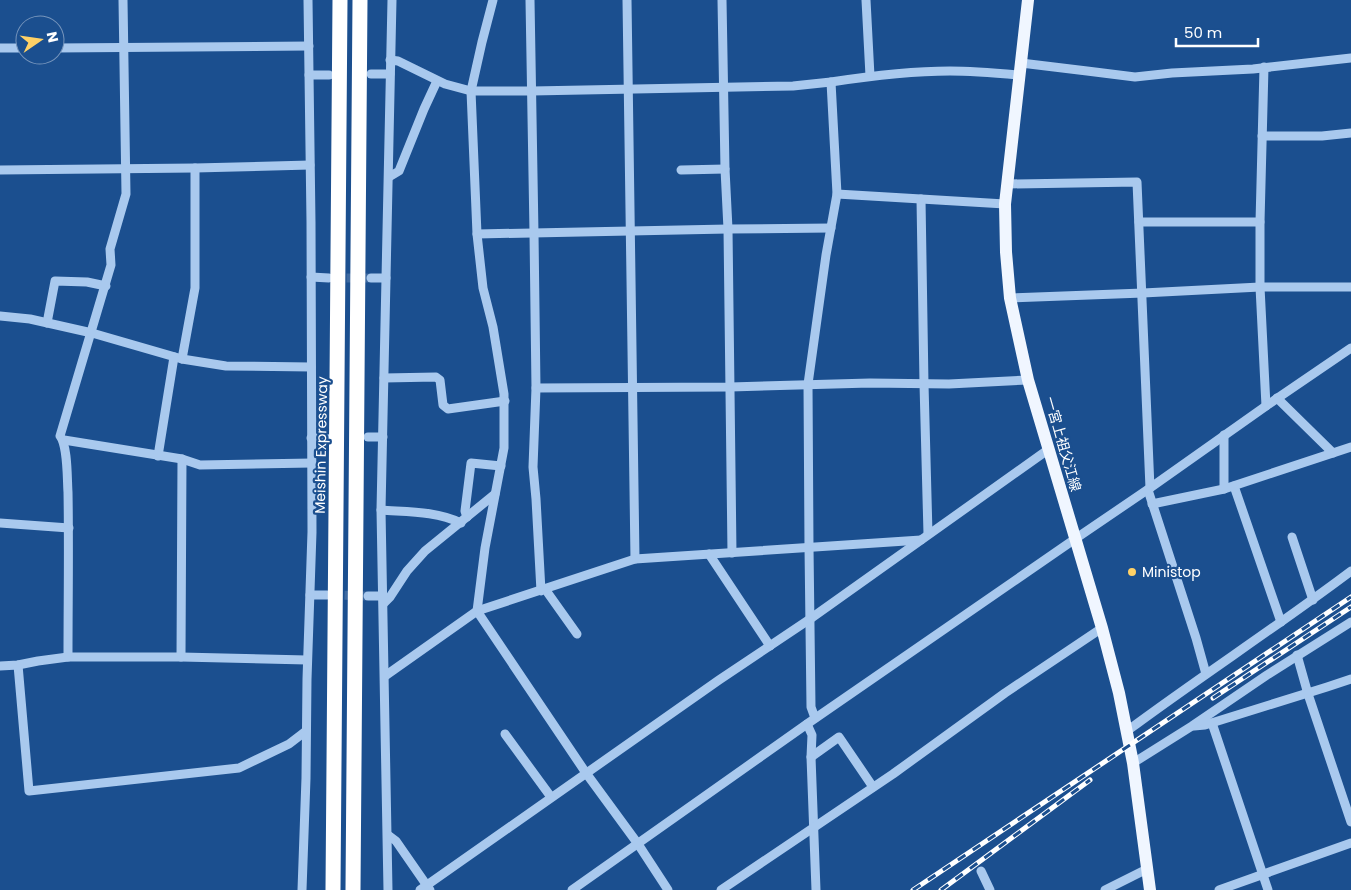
<svg xmlns="http://www.w3.org/2000/svg" width="1351" height="890" font-family="Poppins,'Noto Sans JP',sans-serif">
  <style>
    .lines { fill: none; stroke-linecap: round; stroke-linejoin: round }
    .minor-tunnel { stroke: #3d69a0; stroke-width: 9; stroke-dasharray: 9 4.5; stroke-linecap: butt }
    .minor { stroke: #a9c9ee; stroke-width: 9 }
    .major { stroke: #f0f6ff; stroke-width: 12 }
    .highway { stroke: #fff; stroke-width: 15 }
    .rail-casing { stroke: #fff; stroke-width: 5 }
    .rail { stroke: #1b4f8f; stroke-width: 3; stroke-dasharray: 9; stroke-linecap: butt }
    .poi-dot { fill: #ffd166; stroke: #1b4f8f; stroke-width: 2 }
    .labels { text-anchor: middle; stroke-width: 4.5; stroke-linejoin: round; paint-order: stroke }
    .street-label { font-size: 14px; fill: #fff; stroke: #1b4f8f }
    .poi-label { font-size: 14px; fill: #fff; stroke: #1b4f8f; text-anchor: start }
  </style>
  <rect width="100%" height="100%" fill="#1b4f8f"/>
  <g class="lines">
    <g class="minor-tunnel">
      <path d="M 333,278 L 371,278"/>
      <path d="M 331,595 L 368,596"/>
    </g>
    <g class="minor">
      <path d="M 493,0 L 482,42 L 471,91 L 477,234 L 483,288 L 493,327 L 504,394 L 504,448 L 485,548 L 477,611 L 586,773 L 638,844 L 668,890"/>
      <path d="M 530,0 L 534,233 L 536,388 L 533,467 L 536,499 L 541,591"/>
      <path d="M 627,0 L 635,559"/>
      <path d="M 722,0 L 725,169 L 728,229 L 732,553"/>
      <path d="M 866,0 L 870,76"/>
      <path d="M 0,48 L 25,48"/>
      <path d="M 55,48 L 309,46"/>
      <path d="M 390,60 L 398,61 L 445,84 L 471,91 L 532,91 L 793,86 L 831,82 L 837,194 L 826,255 L 808,384 L 809,547 L 811,707 L 815,718"/>
      <path d="M 1021,63 L 1087,71 L 1135,77 L 1172,73 L 1253,69 L 1351,58"/>
      <path d="M 1264,67 L 1260,222 L 1260,287 L 1266,406"/>
      <path d="M 371,74 L 390,74"/>
      <path d="M 309,75 L 329,75"/>
      <path d="M 831,82 C 870,76 910,71 950,71 C 973,71 996,73 1019,75"/>
      <path d="M 1262,136 L 1322,136 L 1351,133"/>
      <path d="M 0,170 L 195,168 L 310,165"/>
      <path d="M 681,170 L 725,169"/>
      <path d="M 389,177 L 399,171 L 424,109 L 437,81"/>
      <path d="M 1008,184 L 1137,182 L 1150,488"/>
      <path d="M 837,194 L 1005,204"/>
      <path d="M 921,199 L 924,384 L 928,534"/>
      <path d="M 1139,222 L 1260,222"/>
      <path d="M 477,234 L 728,229 L 831,228"/>
      <path d="M 311,277 L 329,278"/>
      <path d="M 371,278 L 386,278"/>
      <path d="M 1010,298 L 1143,293 L 1260,287 L 1351,287"/>
      <path d="M 0,316 L 30,319 L 92,333 L 182,359 L 226,366 L 311,367"/>
      <path d="M 47,323 L 55,281 L 87,282 L 106,286"/>
      <path d="M 182,359 L 195,288 L 195,168"/>
      <path d="M 384,378 L 436,377 L 440,380 L 443,405 L 448,409 L 505,401"/>
      <path d="M 536,388 L 730,387 L 870,383 L 949,384 L 1028,380"/>
      <path d="M 1277,398 L 1333,453"/>
      <path d="M 368,437 L 383,437"/>
      <path d="M 311,438 L 326,438"/>
      <path d="M 64,440 L 182,459 L 200,465 L 312,463"/>
      <path d="M 158,456 L 174,357"/>
      <path d="M 1234,486 L 1281,622"/>
      <path d="M 1224,489 L 1224,435"/>
      <path d="M 1148,490 L 1196,638 L 1206,674"/>
      <path d="M 1152,504 L 1224,489 L 1351,447"/>
      <path d="M 381,510 C 408,512 436,511 461,523"/>
      <path d="M 467,517 L 465,511 L 471,463 L 501,466"/>
      <path d="M 0,523 L 69,528"/>
      <path d="M 1292,537 L 1313,600"/>
      <path d="M 709,554 L 770,646"/>
      <path d="M 545,589 L 577,634"/>
      <path d="M 310,595 L 327,595"/>
      <path d="M 368,596 L 383,596"/>
      <path d="M 384,603 L 390,597 L 407,571 L 425,551 L 495,494"/>
      <path d="M 1297,655 L 1308,694 L 1351,822"/>
      <path d="M 68,657 C 68,602 69,547 68,492 C 67,479 68,446 60,436 L 111,265 L 110,249 L 126,194 L 123,0"/>
      <path d="M 181,657 L 182,459"/>
      <path d="M 18,665 L 29,791 L 239,768 L 289,744 L 306,731"/>
      <path d="M 0,666 L 18,665 L 38,661 L 68,657 L 181,657 L 307,660"/>
      <path d="M 385,676 L 477,611 L 635,559 L 921,540"/>
      <path d="M 1212,723 L 1268,890"/>
      <path d="M 807,724 L 812,735 L 811,757 L 816,890"/>
      <path d="M 1194,726 L 1205,725 L 1327,687 L 1351,679"/>
      <path d="M 1127,731 C 1201,676 1278,626 1351,571"/>
      <path d="M 505,734 L 551,797"/>
      <path d="M 811,757 L 839,737 L 873,787"/>
      <path d="M 1133,763 L 1192,726 L 1267,675 L 1351,622"/>
      <path d="M 388,835 L 396,841 L 430,890"/>
      <path d="M 981,871 L 990,890"/>
      <path d="M 302,890 L 306,778 L 307,679 L 312,532 L 311,222 L 308,0"/>
      <path d="M 388,890 L 381,510 L 392,0"/>
      <path d="M 420,890 L 719,680 L 810,619 L 1049,449"/>
      <path d="M 572,890 L 807,724 L 1075,539 L 1150,488 L 1266,406 L 1351,348"/>
      <path d="M 721,890 L 893,774 L 1005,693 L 1102,628"/>
      <path d="M 1105,890 L 1147,869"/>
      <path d="M 1219,890 L 1351,843"/>
    </g>
    <path class="major" d="M 1028,0 L 1005,204 L 1006,252 L 1010,298 L 1028,380 L 1102,628 L 1119,693 L 1133,763 L 1150,890"/>
    <g class="highway">
      <path d="M 333,890 L 340,0"/>
      <path d="M 353,890 L 360,0"/>
    </g>
    <g class="rail-casing">
      <g id="rail">
        <path d="M 1213,698 L 1351,607"/>
        <path d="M 913,890 L 1351,597"/>
        <path d="M 941,890 L 1090,780"/>
      </g>
    </g>
    <use href="#rail" class="rail"/>
  </g>
  <circle class="poi-dot" cx="1132" cy="572" r="5"/>
  <g class="labels">
    <g class="street-label">
      <text transform="translate(1063 444) rotate(74)" y="5">一宮上祖父江線</text>
      <text transform="translate(321 445) rotate(-89)" y="5">Meishin Expressway</text>
    </g>
    <g class="poi-label">
      <text x="1142" y="577">Ministop</text>
    </g>
  </g>
  <g transform="translate(40 40) rotate(77)"><circle r="24" fill="#1b4f8f" stroke="#7695bc"/>
  <path d="M0-4L9 19L0 12L-9 19Z" fill="#ffd166"/>
  <text y="-8" font-size="14" font-weight="bold" text-anchor="middle" fill="#ffffff">N</text>
  </g>
  <path d="M1176 38v8h82v-8" fill="none" stroke="#ffffff" stroke-width="2.5"/>
  <text x="1184" y="38" font-size="15" fill="#ffffff" stroke="#1b4f8f" stroke-width="4" paint-order="stroke">50 m</text>
</svg>
